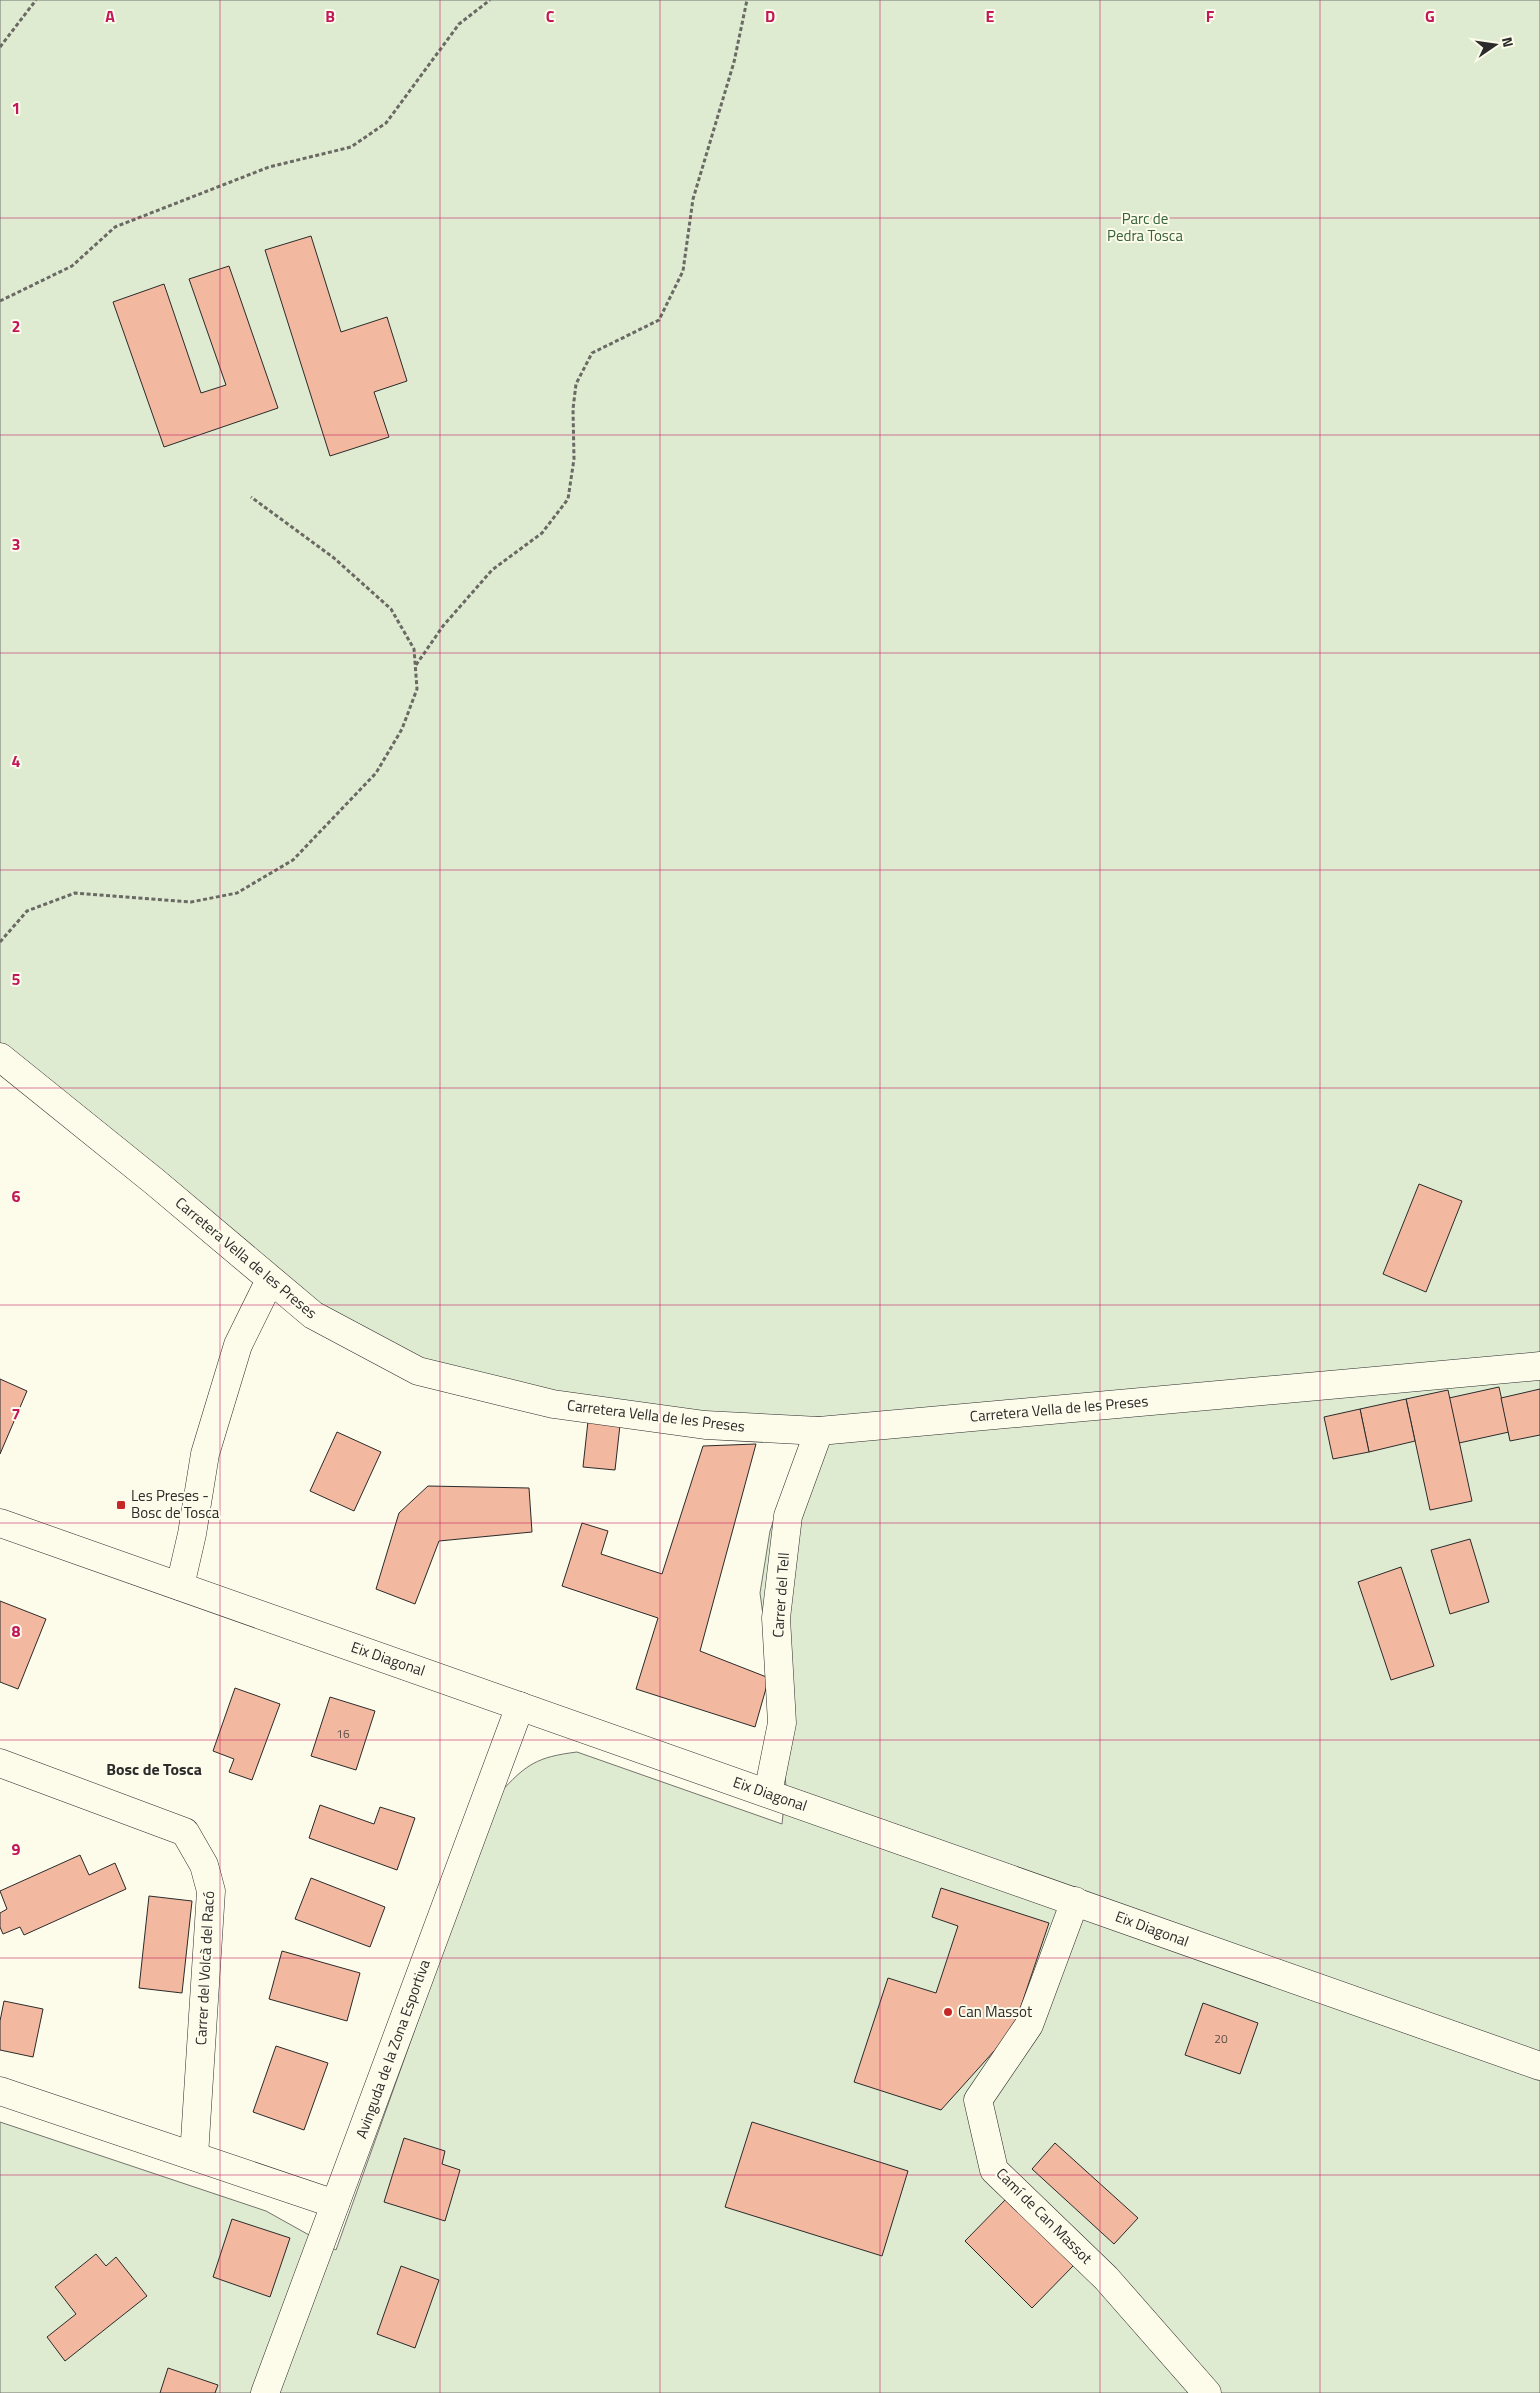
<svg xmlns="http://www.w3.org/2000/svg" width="1540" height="2393" font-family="'Titillium Web',sans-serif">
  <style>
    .green { fill: #deebd1; stroke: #74746e }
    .building { fill: #f2b8a0; stroke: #2b2b2b }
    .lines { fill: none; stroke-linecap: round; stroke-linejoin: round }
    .street-casing { stroke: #2b2b2b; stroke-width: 29 }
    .primary-casing { stroke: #2b2b2b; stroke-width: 29 }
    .path { stroke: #6a6964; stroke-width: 3; stroke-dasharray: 4 2.5; stroke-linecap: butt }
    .street { stroke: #fdfbea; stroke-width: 28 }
    .primary { stroke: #fdfbea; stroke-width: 28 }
    .grid { fill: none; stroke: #c2185b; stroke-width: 1; stroke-opacity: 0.55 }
    .poi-dot { fill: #c62828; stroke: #fdfbea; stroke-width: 2 }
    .labels { text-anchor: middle; stroke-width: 4; stroke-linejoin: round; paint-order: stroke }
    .number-label { font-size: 12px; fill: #5d4e48 }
    .park-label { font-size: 15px; fill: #34623c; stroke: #fdfbea }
    .street-label { font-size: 15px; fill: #2b2b2b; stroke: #fdfbea }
    .poi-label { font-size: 15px; fill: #2b2b2b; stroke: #fdfbea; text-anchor: start }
    .neighbourhood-label { font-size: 16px; font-weight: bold; fill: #2b2b2b; stroke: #fdfbea }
    .grid-label { font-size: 16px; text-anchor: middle; font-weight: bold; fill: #c2185b; stroke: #fdfbea; stroke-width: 4; stroke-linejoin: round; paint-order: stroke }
  </style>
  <rect width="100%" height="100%" fill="#fdfbea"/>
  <path class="green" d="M 0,0 L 1540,0 L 1540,2393 L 0,2393 L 0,2122 L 266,2211 L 336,2250 L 499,1794 C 526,1764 537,1757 577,1752 L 782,1824 L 786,1785 L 760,1593 L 770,1531 L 794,1461 L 817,1435 L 434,1387 L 0,1071 Z"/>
  <g class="building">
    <path d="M 311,236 L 341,332 L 387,317 L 407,381 L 374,392 L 389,437 L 330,456 L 265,250 Z"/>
    <path d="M 229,266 L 278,408 L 164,447 L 113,302 L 164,284 L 201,393 L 226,385 L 189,279 Z"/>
    <path d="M 1419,1184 L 1462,1201 L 1426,1292 L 1383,1274 Z"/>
    <path d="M 0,1379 L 27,1391 L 0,1454 Z"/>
    <path d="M 1499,1387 L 1509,1432 L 1459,1443 L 1449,1398 Z"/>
    <path d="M 1540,1389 L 1540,1435 L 1510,1441 L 1501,1398 Z"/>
    <path d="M 1448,1390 L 1472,1501 L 1430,1510 L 1406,1399 Z"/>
    <path d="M 1406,1399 L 1415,1441 L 1369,1452 L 1360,1409 Z"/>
    <path d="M 1360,1409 L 1369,1452 L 1333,1459 L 1324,1417 Z"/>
    <path d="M 588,1421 L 620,1425 L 615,1470 L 583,1467 Z"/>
    <path d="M 337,1432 L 381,1452 L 354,1511 L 310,1491 Z"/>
    <path d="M 756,1444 L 700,1651 L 769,1678 L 755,1727 L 636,1689 L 658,1618 L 562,1586 L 582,1523 L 608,1531 L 601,1554 L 662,1574 L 703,1446 Z"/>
    <path d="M 428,1486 L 529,1488 L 532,1532 L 439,1541 L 415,1604 L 376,1589 L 399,1513 Z"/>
    <path d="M 1470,1539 L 1489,1602 L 1450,1614 L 1431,1550 Z"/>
    <path d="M 1401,1567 L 1434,1666 L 1391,1680 L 1358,1582 Z"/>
    <path d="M 0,1601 L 46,1619 L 18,1689 L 0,1682 Z"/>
    <path d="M 235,1688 L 280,1704 L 252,1780 L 229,1772 L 234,1759 L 213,1751 Z"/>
    <path d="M 330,1697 L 375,1711 L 356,1770 L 311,1756 Z"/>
    <path d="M 320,1805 L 374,1824 L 380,1807 L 415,1818 L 397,1870 L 309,1838 Z"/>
    <path d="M 80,1855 L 89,1875 L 115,1863 L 126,1889 L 24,1935 L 20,1927 L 3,1934 L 0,1927 L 0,1913 L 7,1909 L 0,1891 Z"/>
    <path d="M 311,1878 L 385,1907 L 370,1947 L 295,1919 Z"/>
    <path d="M 941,1888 L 1049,1923 L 1013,2030 L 941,2110 L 854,2082 L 888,1978 L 936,1993 L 958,1926 L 932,1917 Z"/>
    <path d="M 149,1896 L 192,1901 L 182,1993 L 139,1988 Z"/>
    <path d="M 282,1951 L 360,1973 L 347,2021 L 269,1999 Z"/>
    <path d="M 4,2001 L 43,2009 L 33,2057 L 0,2050 L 0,2021 Z"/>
    <path d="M 1203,2003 L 1258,2023 L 1240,2074 L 1185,2055 Z"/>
    <path d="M 276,2046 L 328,2063 L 304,2130 L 253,2112 Z"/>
    <path d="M 752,2122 L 908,2171 L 882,2256 L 725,2207 Z"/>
    <path d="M 404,2138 L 445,2151 L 442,2164 L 460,2170 L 445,2221 L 384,2202 Z"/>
    <path d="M 1055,2143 L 1138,2218 L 1114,2244 L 1032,2169 Z"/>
    <path d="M 1007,2198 L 1074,2265 L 1032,2308 L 965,2241 Z"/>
    <path d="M 232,2219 L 290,2238 L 270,2297 L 213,2277 Z"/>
    <path d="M 96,2254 L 106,2266 L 116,2257 L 147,2296 L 65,2361 L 47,2337 L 76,2314 L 55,2287 Z"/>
    <path d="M 401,2266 L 439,2280 L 415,2348 L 377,2334 Z"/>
    <path d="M 168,2368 L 218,2385 L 215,2393 L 160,2393 Z"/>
  </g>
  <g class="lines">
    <g class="street-casing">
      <g id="street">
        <path d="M 0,1057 L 155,1182 L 313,1315 L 418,1371 L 553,1404 L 705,1425 L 819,1431 L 1540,1366"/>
        <path d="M 180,1586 L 192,1534 L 205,1454 L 238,1345 L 270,1280"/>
        <path d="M 0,1763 L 185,1832 L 204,1865 L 211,1891 L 194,2156"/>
        <path d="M 768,1793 L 782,1723 L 776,1618 L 788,1516 L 819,1431"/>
        <path d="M 1075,1901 L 1029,2025 L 978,2100 L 994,2170 L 1106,2278 L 1207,2393"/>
        <path d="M 0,2091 L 335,2204"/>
        <path d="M 265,2393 L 520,1706"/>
      </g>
    </g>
    <g class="primary-casing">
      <path id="primary" d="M 0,1523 L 1540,2066"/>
    </g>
    <g class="path">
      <path d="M 0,47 L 36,0"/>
      <path d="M 0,301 L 72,266 L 115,227 L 269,167 L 351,147 L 386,123 L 459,24 L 490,0"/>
      <path d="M 416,665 L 443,626 L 492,570 L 542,533 L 568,499 L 574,459 L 573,409 L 576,384 L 592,353 L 659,320 L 683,271 L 693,199 L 734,62 L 747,0"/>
      <path d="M 0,942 L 27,911 L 75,893 L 191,902 L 237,893 L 293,860 L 376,773 L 402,729 L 417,689 L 414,649 L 391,609 L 334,558 L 251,497"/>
    </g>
    <use href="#street" class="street"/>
    <use href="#primary" class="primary"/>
  </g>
  <path class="grid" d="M 220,0 L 220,2393M 440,0 L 440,2393M 660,0 L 660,2393M 880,0 L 880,2393M 1100,0 L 1100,2393M 1320,0 L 1320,2393M 0,218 L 1540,218M 0,435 L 1540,435M 0,653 L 1540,653M 0,870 L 1540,870M 0,1088 L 1540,1088M 0,1305 L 1540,1305M 0,1523 L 1540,1523M 0,1740 L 1540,1740M 0,1958 L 1540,1958M 0,2175 L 1540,2175"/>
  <g class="poi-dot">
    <rect x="116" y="1500" width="10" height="10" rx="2.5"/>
    <circle cx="948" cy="2012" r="5"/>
  </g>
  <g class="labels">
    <g class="number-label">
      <text x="343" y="1738">16</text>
      <text x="1221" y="2043">20</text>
    </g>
    <g class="park-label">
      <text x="1145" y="224">Parc de<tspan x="1145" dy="17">Pedra Tosca</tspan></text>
    </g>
    <g class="street-label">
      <text transform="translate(246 1258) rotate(40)" y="5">Carretera Vella de les Preses</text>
      <text transform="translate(1059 1409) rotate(-5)" y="5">Carretera Vella de les Preses</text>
      <text transform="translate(656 1416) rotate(7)" y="5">Carretera Vella de les Preses</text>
      <text transform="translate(781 1595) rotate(-86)" y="5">Carrer del Tell</text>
      <text transform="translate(388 1659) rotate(19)" y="5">Eix Diagonal</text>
      <text transform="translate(770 1794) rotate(19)" y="5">Eix Diagonal</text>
      <text transform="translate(1152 1929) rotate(20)" y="5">Eix Diagonal</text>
      <text transform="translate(205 1968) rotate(-87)" y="5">Carrer del Volcà del Racó</text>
      <text transform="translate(393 2049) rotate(-70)" y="5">Avinguda de la Zona Esportiva</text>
      <text transform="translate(1044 2216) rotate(45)" y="5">Camí de Can Massot</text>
    </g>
    <g class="poi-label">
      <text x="131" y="1501">Les Preses -<tspan x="131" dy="17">Bosc de Tosca</tspan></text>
      <text x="958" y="2017">Can Massot</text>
    </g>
    <g class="neighbourhood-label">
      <text x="154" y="1775">Bosc de Tosca</text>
    </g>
  </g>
  <g class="grid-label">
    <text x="110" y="22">A</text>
    <text x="330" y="22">B</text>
    <text x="550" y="22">C</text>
    <text x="770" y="22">D</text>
    <text x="990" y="22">E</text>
    <text x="1210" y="22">F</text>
    <text x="1430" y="22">G</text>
    <text x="16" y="114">1</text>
    <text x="16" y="332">2</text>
    <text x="16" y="550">3</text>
    <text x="16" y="767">4</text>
    <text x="16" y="985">5</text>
    <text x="16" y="1202">6</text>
    <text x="16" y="1420">7</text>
    <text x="16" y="1637">8</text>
    <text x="16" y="1855">9</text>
  </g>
  <g transform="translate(1495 45) rotate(77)" stroke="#fdfbea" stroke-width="4" paint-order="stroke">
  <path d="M0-4L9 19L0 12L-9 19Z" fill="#2b2b2b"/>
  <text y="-8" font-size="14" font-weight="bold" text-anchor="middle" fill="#2b2b2b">N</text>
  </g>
</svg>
